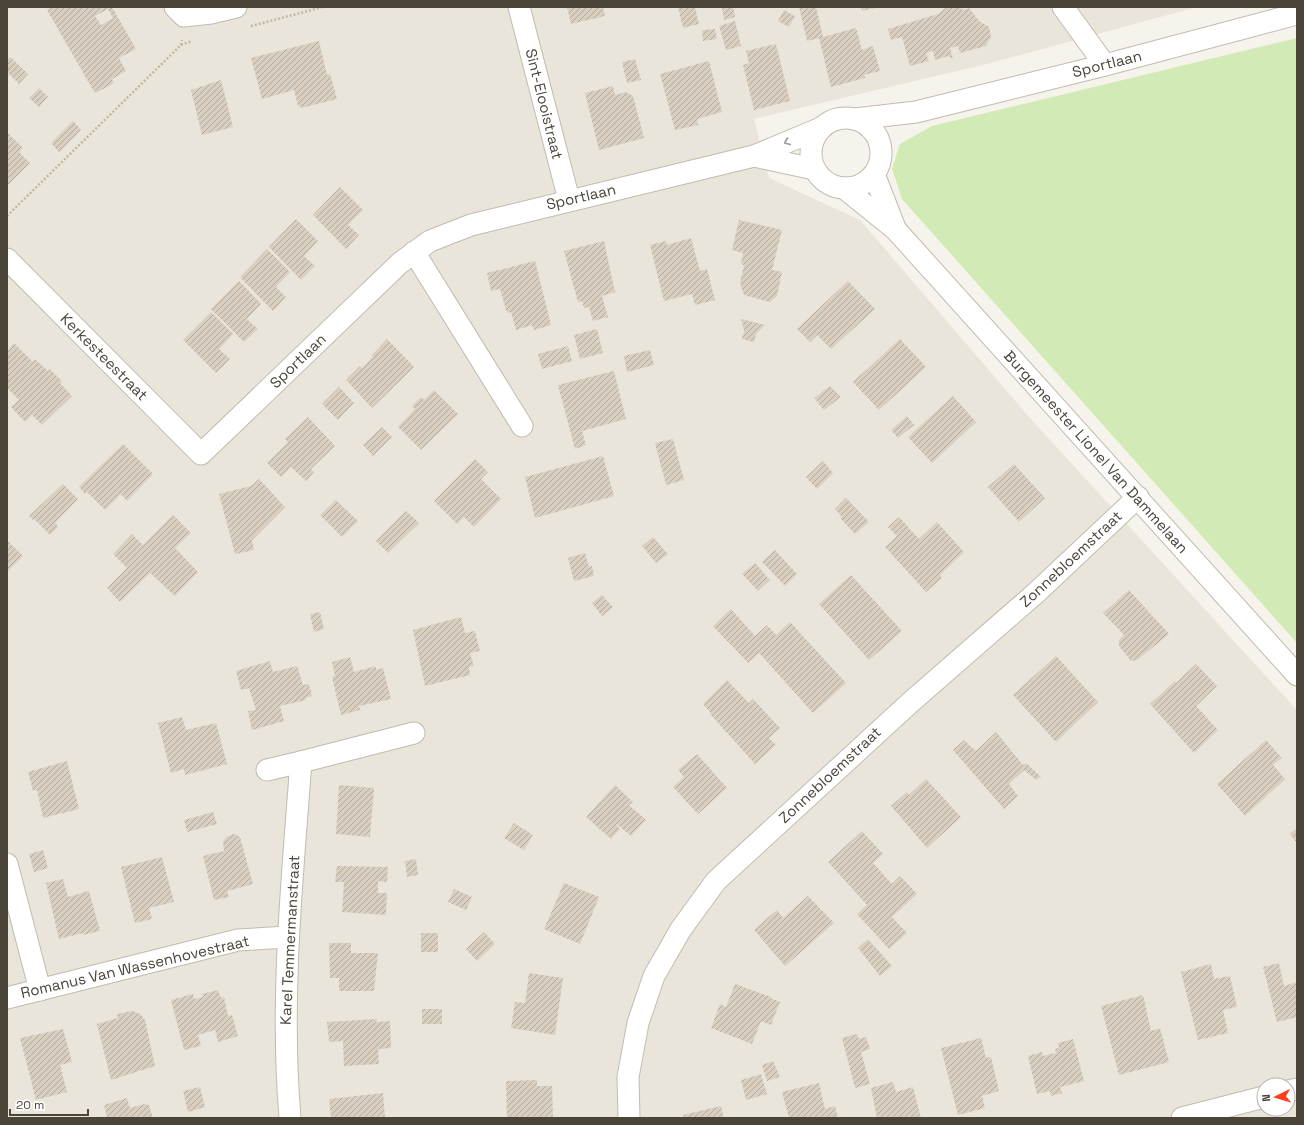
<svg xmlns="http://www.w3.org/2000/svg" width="1304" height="1125" font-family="'Space Grotesk',sans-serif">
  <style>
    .residential { fill: #eae5da; fill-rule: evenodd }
    .pitch { fill: #d2eab5 }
    .building { fill: url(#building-hatch); fill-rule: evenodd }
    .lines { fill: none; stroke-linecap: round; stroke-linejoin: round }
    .street-casing { stroke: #c2bbae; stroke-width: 23 }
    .path { stroke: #c4b79f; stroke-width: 2.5; stroke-dasharray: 2 2; stroke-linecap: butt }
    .street { stroke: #fff; stroke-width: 21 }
    .oneway { stroke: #9c9892 }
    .labels { text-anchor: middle; stroke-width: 3; stroke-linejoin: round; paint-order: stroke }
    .street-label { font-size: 15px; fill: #4b4439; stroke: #fff }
  </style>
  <defs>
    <pattern id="building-hatch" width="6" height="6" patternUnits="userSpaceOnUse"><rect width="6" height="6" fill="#d8cfc1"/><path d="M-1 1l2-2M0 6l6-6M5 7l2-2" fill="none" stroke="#b1aa9e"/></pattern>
  </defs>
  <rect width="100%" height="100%" fill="#f6f3ec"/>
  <path class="residential" d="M 7,7 L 1197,7 L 987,64 L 754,119 L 769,178 L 860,220 L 1030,418 L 1297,710 L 1297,1118 L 7,1118 ZM 1264,1085 L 1288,1085 L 1288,1109 L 1264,1109 Z"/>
  <path class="pitch" d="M 1297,38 L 1297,643 L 902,199 L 892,169 L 900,144 L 932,126 Z"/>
  <g class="building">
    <path d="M 51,7 L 112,7 L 136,49 L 119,58 L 126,71 L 112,79 L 114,83 L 96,93 L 93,90 L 47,10 ZM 108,9 L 113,18 L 101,25 L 95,16 Z"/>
    <path d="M 567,7 L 603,7 L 605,16 L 571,24 Z"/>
    <path d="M 678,7 L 695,7 L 699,24 L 683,28 Z"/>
    <path d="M 733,7 L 735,17 L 724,20 L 722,8 Z"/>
    <path d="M 799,7 L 816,7 L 823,37 L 856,28 L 862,50 L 873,46 L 880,71 L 864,75 L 865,78 L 831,87 L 819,38 L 807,41 Z"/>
    <path d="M 861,7 L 875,7 L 875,8 L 862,11 Z"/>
    <path d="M 947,7 L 960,7 L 963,10 L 969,8 L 979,21 L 989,27 L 991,37 L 986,46 L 960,53 L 958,46 L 950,48 L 953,59 L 948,56 L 935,60 L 933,51 L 926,53 L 929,61 L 910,66 L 902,37 L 891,40 L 888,29 L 938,14 Z"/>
    <path d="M 784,10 L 795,16 L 789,27 L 778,21 Z"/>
    <path d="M 735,21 L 741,46 L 726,50 L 719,26 Z"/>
    <path d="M 715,29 L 717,39 L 703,41 L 702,30 Z"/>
    <path d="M 319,41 L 327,75 L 330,74 L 337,99 L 301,108 L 300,106 L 298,106 L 294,90 L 262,99 L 251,58 Z"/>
    <path d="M 776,44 L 790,101 L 754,110 L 743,65 L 749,63 L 746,51 Z"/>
    <path d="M 10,57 L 28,74 L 19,84 L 7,72 L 7,60 Z"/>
    <path d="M 635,59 L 641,80 L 627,83 L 622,62 Z"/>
    <path d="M 709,61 L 722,112 L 697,119 L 698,125 L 675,130 L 660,74 Z"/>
    <path d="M 221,80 L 233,127 L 202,135 L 191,90 Z"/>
    <path d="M 613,86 L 615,95 L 626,92 L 633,96 L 644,138 L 599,150 L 585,93 Z"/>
    <path d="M 39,88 L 48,97 L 39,107 L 29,98 Z"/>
    <path d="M 73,121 L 81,130 L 59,152 L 51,143 Z"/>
    <path d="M 7,132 L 23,148 L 19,152 L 30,163 L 7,186 Z"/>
    <path d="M 340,187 L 363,210 L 348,225 L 359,235 L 346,249 L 313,215 Z"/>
    <path d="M 296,219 L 318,241 L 304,256 L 315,266 L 301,280 L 269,247 Z"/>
    <path d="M 739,220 L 782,230 L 772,270 L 782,272 L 777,296 L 770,302 L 744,295 L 740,283 L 744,265 L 741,264 L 743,253 L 732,250 Z"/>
    <path d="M 691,238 L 700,271 L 707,269 L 715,300 L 695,305 L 692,294 L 664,301 L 650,245 L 666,241 L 667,245 Z"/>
    <path d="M 604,241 L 615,292 L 602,296 L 608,317 L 593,321 L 589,307 L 584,308 L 582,301 L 578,302 L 564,251 Z"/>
    <path d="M 267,249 L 290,272 L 276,287 L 286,297 L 273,311 L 240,277 Z"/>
    <path d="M 535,261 L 551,325 L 534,330 L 532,325 L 516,330 L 511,312 L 507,313 L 500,289 L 491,291 L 487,273 Z"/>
    <path d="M 239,281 L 261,304 L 247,319 L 258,329 L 244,342 L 211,309 Z"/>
    <path d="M 848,281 L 875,309 L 831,349 L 817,335 L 810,342 L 797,329 Z"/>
    <path d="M 211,312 L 233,334 L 219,349 L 230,359 L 216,373 L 183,340 Z"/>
    <path d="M 741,319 L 765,325 L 756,334 L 754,342 L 742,339 L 744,331 Z"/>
    <path d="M 597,329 L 603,353 L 580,359 L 574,335 Z"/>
    <path d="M 387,339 L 414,367 L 372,408 L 346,380 L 360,366 L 362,368 L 373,357 L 371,356 Z"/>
    <path d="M 900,339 L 926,367 L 879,410 L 853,382 Z"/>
    <path d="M 14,343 L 33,362 L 35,359 L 48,371 L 50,369 L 62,381 L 60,383 L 72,396 L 42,425 L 32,415 L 25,422 L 11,407 L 19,400 L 7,388 L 7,351 Z"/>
    <path d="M 568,346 L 572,361 L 542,369 L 538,354 Z"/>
    <path d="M 650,350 L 654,365 L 627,372 L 624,356 Z"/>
    <path d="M 614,371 L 626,419 L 582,431 L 586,445 L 575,449 L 558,385 Z"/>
    <path d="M 830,386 L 841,397 L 824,410 L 814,398 Z"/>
    <path d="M 339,387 L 354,403 L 338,420 L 322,404 Z"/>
    <path d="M 434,390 L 458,414 L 421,450 L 398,427 L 415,409 L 412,406 L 421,397 L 424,400 Z"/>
    <path d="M 953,396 L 976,422 L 932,463 L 908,437 Z"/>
    <path d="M 907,416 L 914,425 L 898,438 L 891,430 Z"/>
    <path d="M 308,417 L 335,446 L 311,469 L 314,472 L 306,481 L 291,467 L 281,477 L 267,463 L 288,442 L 285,439 Z"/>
    <path d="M 382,427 L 392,437 L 373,456 L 363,445 Z"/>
    <path d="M 673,439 L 684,480 L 666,485 L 655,443 Z"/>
    <path d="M 123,444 L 153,474 L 127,501 L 121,494 L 105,510 L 87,492 L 85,494 L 79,487 Z"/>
    <path d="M 603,456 L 614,496 L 535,518 L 525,477 Z"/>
    <path d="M 475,459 L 488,472 L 481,479 L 501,499 L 474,527 L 464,517 L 457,524 L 434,501 Z"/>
    <path d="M 823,461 L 833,473 L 817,489 L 806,477 Z"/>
    <path d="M 1014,464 L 1045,498 L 1019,522 L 988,487 Z"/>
    <path d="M 259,479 L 285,507 L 252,540 L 254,550 L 235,554 L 219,494 L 251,486 Z"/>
    <path d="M 63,484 L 78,499 L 55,523 L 58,527 L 50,535 L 34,519 L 33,520 L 29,516 Z"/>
    <path d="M 846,498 L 869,522 L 855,534 L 840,518 L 842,517 L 835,509 Z"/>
    <path d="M 336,500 L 358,521 L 342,537 L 320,515 Z"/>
    <path d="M 406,511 L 419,523 L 388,553 L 376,541 Z"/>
    <path d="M 173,515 L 191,533 L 175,548 L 198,572 L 175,596 L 150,573 L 120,602 L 107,588 L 127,568 L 113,554 L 132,534 L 143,545 Z"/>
    <path d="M 899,517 L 919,539 L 937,522 L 964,552 L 940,575 L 942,578 L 926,592 L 885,547 L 897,536 L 888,527 Z"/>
    <path d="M 653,537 L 668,554 L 656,563 L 642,546 Z"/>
    <path d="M 7,540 L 23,556 L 7,572 Z"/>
    <path d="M 775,550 L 797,574 L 785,586 L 762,562 Z"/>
    <path d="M 585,553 L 589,567 L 592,566 L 594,576 L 574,581 L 568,558 Z"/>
    <path d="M 755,563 L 770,580 L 758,591 L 742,574 Z"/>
    <path d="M 851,575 L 902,631 L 869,660 L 819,604 Z"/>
    <path d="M 1129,590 L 1169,634 L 1137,660 L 1131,661 L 1119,646 L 1119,640 L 1124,635 L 1103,613 Z"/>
    <path d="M 602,595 L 613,607 L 602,616 L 592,603 Z"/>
    <path d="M 731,609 L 755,636 L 767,625 L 776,635 L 790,622 L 846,683 L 813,713 L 759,653 L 748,663 L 713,626 Z"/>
    <path d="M 320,612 L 324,629 L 314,632 L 310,614 Z"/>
    <path d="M 461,617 L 465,633 L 475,631 L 480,651 L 470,653 L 474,666 L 469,667 L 470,675 L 425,686 L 413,630 Z"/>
    <path d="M 1056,656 L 1098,702 L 1056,742 L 1013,695 Z"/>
    <path d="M 350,657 L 354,672 L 376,666 L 376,670 L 383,668 L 391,699 L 359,706 L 360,710 L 341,715 L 332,677 L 335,676 L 332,662 Z"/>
    <path d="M 270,661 L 273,672 L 297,666 L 303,685 L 309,684 L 312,696 L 305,698 L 306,700 L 280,706 L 284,721 L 252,730 L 248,711 L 256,710 L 249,688 L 241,690 L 236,671 Z"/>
    <path d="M 1196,664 L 1217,686 L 1196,706 L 1218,730 L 1194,753 L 1150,704 L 1175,681 L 1176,683 Z"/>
    <path d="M 727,680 L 749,703 L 753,699 L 780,728 L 769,738 L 776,745 L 755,764 L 710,714 L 711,713 L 703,704 Z"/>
    <path d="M 182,717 L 186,730 L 216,723 L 227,764 L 185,775 L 184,769 L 171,773 L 158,723 Z"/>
    <path d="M 996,732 L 1023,765 L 1026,763 L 1041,777 L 1036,780 L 1024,770 L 1009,784 L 1018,796 L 1004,809 L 953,750 L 964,740 L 976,751 Z"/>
    <path d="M 1266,740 L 1282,758 L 1273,765 L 1285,779 L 1245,816 L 1217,784 Z"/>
    <path d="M 697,754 L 727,788 L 698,814 L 673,787 L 684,777 L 678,770 Z"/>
    <path d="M 67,761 L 79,809 L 43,818 L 37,790 L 33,791 L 28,772 Z"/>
    <path d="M 926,779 L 961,817 L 927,848 L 891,806 L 907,792 L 909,795 Z"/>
    <path d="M 339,785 L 374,788 L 370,837 L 336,834 Z"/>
    <path d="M 615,785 L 633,802 L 629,805 L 646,820 L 631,836 L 617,824 L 616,825 L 620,829 L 611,839 L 586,817 Z"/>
    <path d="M 213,812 L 217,824 L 187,832 L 184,820 Z"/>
    <path d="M 514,823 L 533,835 L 524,850 L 504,838 Z"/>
    <path d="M 1297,828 L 1297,841 L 1296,842 L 1290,834 Z"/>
    <path d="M 862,831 L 883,854 L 873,863 L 892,884 L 900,876 L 917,894 L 892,917 L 907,933 L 889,949 L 857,914 L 867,905 L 828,862 Z"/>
    <path d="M 234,834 L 240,837 L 253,884 L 227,891 L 229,897 L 214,900 L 203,856 L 224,851 L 223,842 L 226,837 Z"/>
    <path d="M 43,850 L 48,868 L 34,872 L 29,854 Z"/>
    <path d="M 162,857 L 174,902 L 149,908 L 152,919 L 135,923 L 121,867 Z"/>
    <path d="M 416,859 L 418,875 L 407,877 L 405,861 Z"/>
    <path d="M 337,866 L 388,867 L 387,882 L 378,881 L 378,893 L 387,893 L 386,915 L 342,912 L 344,882 L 335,882 Z"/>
    <path d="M 63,879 L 68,897 L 89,891 L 100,931 L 83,935 L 83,933 L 59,939 L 46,883 Z"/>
    <path d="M 564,883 L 599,897 L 580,944 L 544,929 Z"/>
    <path d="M 454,889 L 472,897 L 466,910 L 448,902 Z"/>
    <path d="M 808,896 L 834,923 L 785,966 L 754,930 L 777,910 L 783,918 Z"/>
    <path d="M 484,932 L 495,944 L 477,961 L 466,949 Z"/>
    <rect x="421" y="933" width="17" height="19"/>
    <path d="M 868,939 L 892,966 L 880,976 L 858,948 Z"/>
    <path d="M 329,943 L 351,943 L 351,953 L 378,953 L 374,991 L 339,991 L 339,978 L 330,978 Z"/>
    <path d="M 1279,963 L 1284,986 L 1297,982 L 1297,1017 L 1277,1022 L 1263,967 Z"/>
    <path d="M 1211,964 L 1214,979 L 1230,976 L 1237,1007 L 1223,1010 L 1228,1033 L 1198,1040 L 1181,972 Z"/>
    <path d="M 529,973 L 563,978 L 555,1035 L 511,1028 L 515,1002 L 525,1003 Z"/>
    <path d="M 735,984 L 771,997 L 770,998 L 780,1002 L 771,1025 L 761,1021 L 752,1044 L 711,1028 L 720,1004 L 726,1007 Z"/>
    <path d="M 218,990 L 221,998 L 224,997 L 228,1016 L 232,1015 L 238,1036 L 218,1042 L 215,1030 L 198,1035 L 201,1046 L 184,1050 L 171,1000 L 193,994 L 194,999 L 203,997 L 202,994 Z"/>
    <path d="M 1143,995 L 1151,1031 L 1160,1028 L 1169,1062 L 1119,1075 L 1101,1006 Z"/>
    <rect x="422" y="1009" width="20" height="15"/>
    <path d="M 133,1011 L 140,1014 L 145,1020 L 155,1066 L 111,1080 L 97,1024 L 118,1018 L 117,1014 Z"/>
    <path d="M 377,1019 L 376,1022 L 390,1021 L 391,1048 L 378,1049 L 379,1064 L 344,1066 L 343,1041 L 329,1042 L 327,1022 Z"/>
    <path d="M 63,1029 L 72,1062 L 60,1065 L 67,1092 L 36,1100 L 20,1038 Z"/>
    <path d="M 857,1034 L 859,1039 L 866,1037 L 870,1049 L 861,1052 L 870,1084 L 855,1088 L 842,1038 Z"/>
    <path d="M 981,1038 L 986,1058 L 991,1057 L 999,1091 L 982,1096 L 985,1108 L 958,1115 L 941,1048 Z"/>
    <path d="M 1073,1039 L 1084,1081 L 1060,1087 L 1062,1093 L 1051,1096 L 1050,1091 L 1037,1094 L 1028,1056 L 1042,1052 L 1042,1056 L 1056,1053 L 1055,1049 L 1059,1048 L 1058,1043 Z"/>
    <path d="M 773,1061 L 780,1077 L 767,1081 L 762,1065 Z"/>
    <path d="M 761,1074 L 767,1094 L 746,1100 L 741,1080 Z"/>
    <path d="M 537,1080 L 537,1086 L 552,1086 L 553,1118 L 507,1118 L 506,1081 Z"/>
    <path d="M 893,1082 L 896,1092 L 913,1087 L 921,1118 L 877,1118 L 871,1088 Z"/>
    <path d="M 819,1083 L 825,1109 L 835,1106 L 838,1118 L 789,1118 L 782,1092 Z"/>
    <path d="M 200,1087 L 205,1107 L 188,1112 L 183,1091 Z"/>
    <path d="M 383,1093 L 385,1118 L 331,1118 L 329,1099 Z"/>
    <path d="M 127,1098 L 130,1108 L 145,1104 L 149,1105 L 153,1118 L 107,1118 L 104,1105 Z"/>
    <path d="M 721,1106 L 724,1118 L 684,1118 L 683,1115 Z"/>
  </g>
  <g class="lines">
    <g class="street-casing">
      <g id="street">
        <path d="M 175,7 L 184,16 L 211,13 L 236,7"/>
        <path d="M 519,7 L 569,200"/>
        <path d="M 1063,7 L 1105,65"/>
        <circle cx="846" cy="153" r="35"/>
        <path d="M 855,119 L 916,112 L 1105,65 L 1297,14"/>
        <path d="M 754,156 L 814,169"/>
        <path d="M 874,174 L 895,228"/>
        <path d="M 844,188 L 895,229 L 1297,675"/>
        <path d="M 414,252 L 522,426"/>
        <path d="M 7,259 L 201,454 L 400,263 L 430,241 L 471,225 L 754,156 L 821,128"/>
        <path d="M 301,762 L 414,733"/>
        <path d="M 267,770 L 301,762 C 292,881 280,999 290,1118"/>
        <path d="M 7,864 L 40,990"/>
        <path d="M 7,998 L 238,940 L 287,937"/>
        <path d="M 1288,1091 L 1297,1089"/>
        <path d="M 629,1118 L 628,1077 L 638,1023 L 654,976 L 681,929 L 716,881 L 912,701 L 1037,592 L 1138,497"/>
        <path d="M 1182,1118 L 1264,1097"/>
      </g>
    </g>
    <g class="path">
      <path d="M 251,26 L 323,7"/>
      <path d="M 181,45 L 192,41"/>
      <path d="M 7,216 L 181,45 L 182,40"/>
    </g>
    <use href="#street" class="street"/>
  </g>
  <defs><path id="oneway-chevron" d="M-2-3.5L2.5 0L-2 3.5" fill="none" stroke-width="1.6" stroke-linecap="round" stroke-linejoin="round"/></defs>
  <use class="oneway" href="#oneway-chevron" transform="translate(787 142) rotate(157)"/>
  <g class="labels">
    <g class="street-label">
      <text transform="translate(1107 64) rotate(-14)" y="5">Sportlaan</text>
      <text transform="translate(544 104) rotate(76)" y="5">Sint-Elooistraat</text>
      <text transform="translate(581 197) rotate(-13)" y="5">Sportlaan</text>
      <text transform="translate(104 357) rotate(45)" y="5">Kerkesteestraat</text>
      <text transform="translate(298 361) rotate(-44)" y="5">Sportlaan</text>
      <text transform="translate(1096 452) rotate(48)" y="5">Burgemeester Lionel Van Dammelaan</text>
      <text transform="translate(1071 559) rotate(-43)" y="5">Zonnebloemstraat</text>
      <text transform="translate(830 775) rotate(-43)" y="5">Zonnebloemstraat</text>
      <text transform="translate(290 940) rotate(-87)" y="5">Karel Temmermanstraat</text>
      <text transform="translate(135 967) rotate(-13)" y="5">Romanus Van Wassenhovestraat</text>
    </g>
  </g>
  <rect width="1304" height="1125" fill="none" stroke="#4b4439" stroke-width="16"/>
  <g transform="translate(1276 1097) rotate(265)"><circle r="19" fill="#ffffff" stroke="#b7b4b0"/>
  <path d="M0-3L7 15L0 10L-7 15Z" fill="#fc3f1d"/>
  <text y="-6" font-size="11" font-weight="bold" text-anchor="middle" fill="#4b4439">N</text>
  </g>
  <path d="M10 1109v6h78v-6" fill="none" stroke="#4b4439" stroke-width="2"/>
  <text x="16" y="1109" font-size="12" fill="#4b4439" stroke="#ffffff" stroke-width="3" paint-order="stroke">20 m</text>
</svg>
